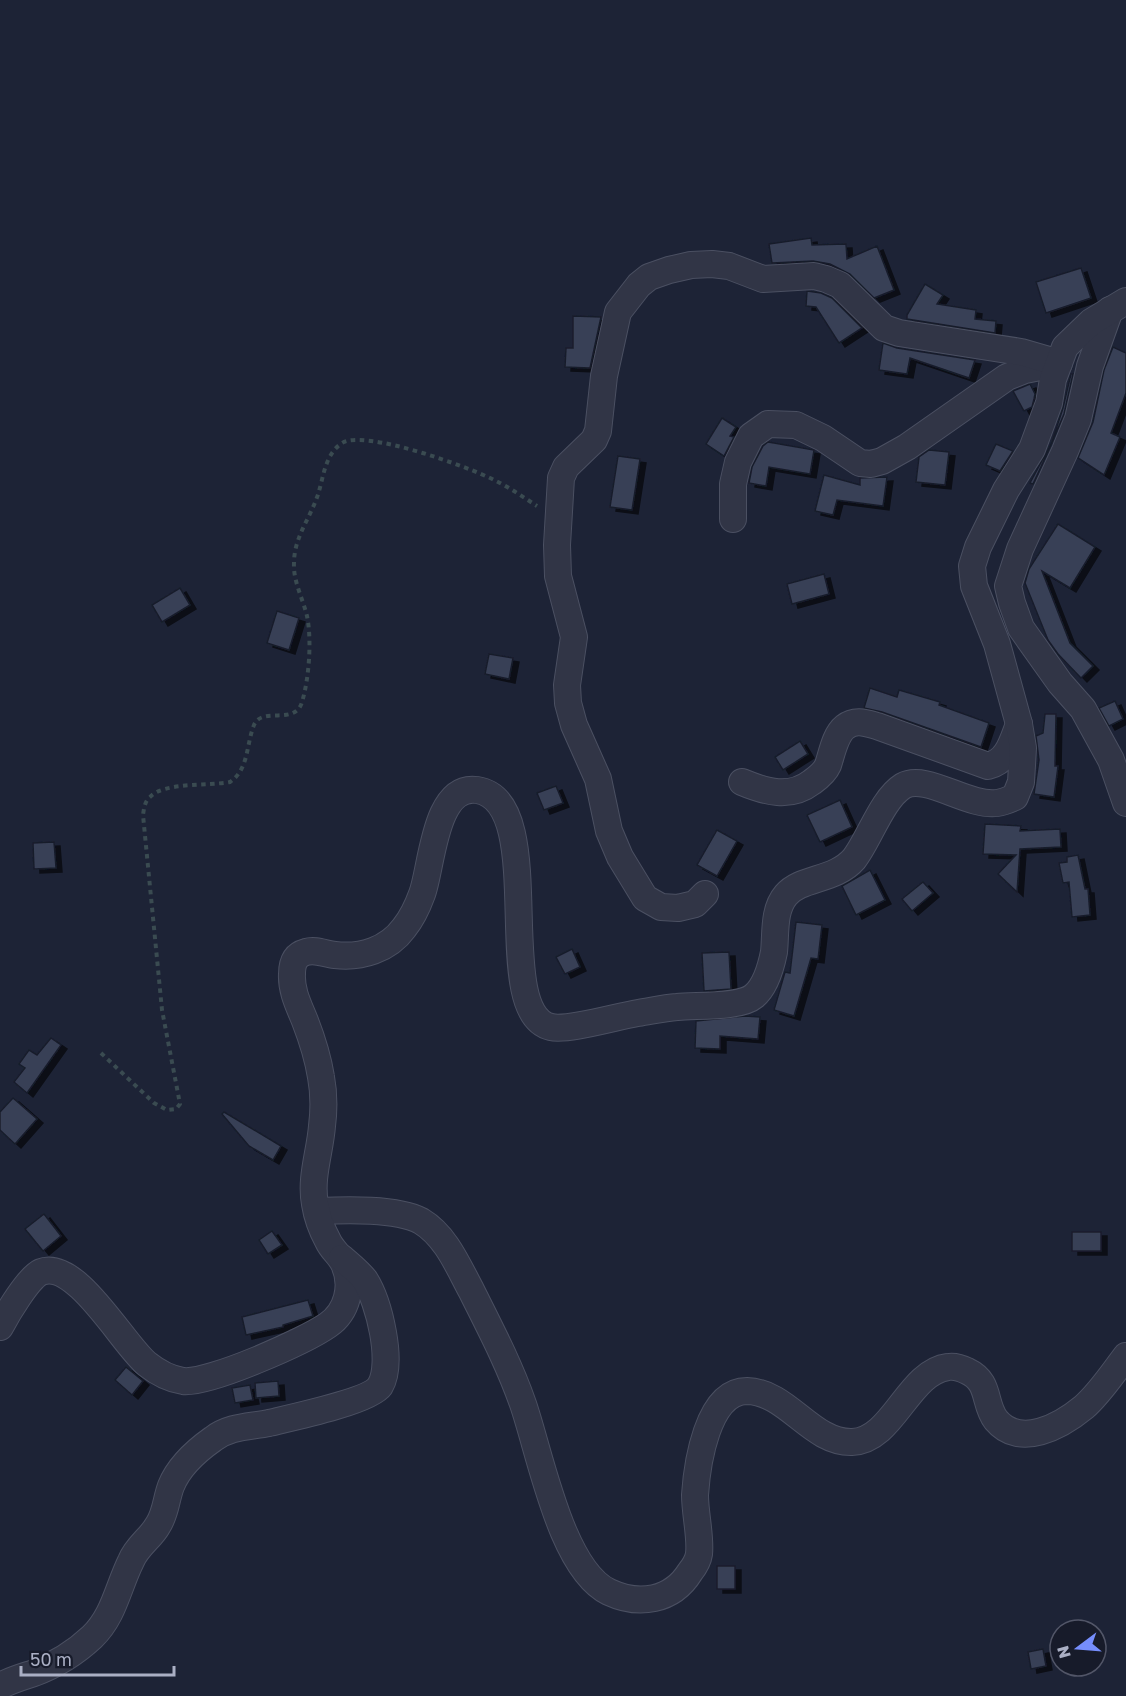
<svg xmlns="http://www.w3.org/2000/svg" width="1126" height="1696" font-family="'Golos Text',sans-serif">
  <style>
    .building { fill: #394057; stroke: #191d2c; stroke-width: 1.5; filter: url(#shadow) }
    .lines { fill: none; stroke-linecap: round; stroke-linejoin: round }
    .minor-casing { stroke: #4b5062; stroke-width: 28 }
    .path { stroke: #3a4b51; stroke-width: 4; stroke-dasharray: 4.5 4.5; stroke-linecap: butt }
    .minor { stroke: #313546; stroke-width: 26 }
  </style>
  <defs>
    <filter id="shadow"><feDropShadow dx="6" dy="4" stdDeviation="0" flood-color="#0009"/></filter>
  </defs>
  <rect width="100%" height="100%" fill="#1d2336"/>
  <g class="building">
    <path d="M 811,238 L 812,245 L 846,244 L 847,259 L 877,246 L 894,290 L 874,298 L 850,274 L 830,264 L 813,261 L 772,263 L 769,244 Z"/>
    <path d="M 1081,268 L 1091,298 L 1046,313 L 1036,282 Z"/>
    <path d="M 925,284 L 943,295 L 937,304 L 976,310 L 975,319 L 996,321 L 995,333 L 907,319 L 907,315 Z"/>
    <path d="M 807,291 L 821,293 L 832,298 L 862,328 L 839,343 L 816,307 L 806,306 Z"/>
    <path d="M 573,316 L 601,317 L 590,368 L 565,367 L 566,348 L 573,348 Z"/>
    <path d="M 883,343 L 897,348 L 975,360 L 969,378 L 910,358 L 907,374 L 879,370 Z"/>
    <path d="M 1113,347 L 1126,353 L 1126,393 L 1111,433 L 1120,437 L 1104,475 L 1078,458 L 1093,422 L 1104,370 Z"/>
    <path d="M 1071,374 L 1073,374 L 1064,414 L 1051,445 L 1033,484 L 1030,483 L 1052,442 L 1063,408 Z"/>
    <path d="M 1030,384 L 1035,394 L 1034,399 L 1032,407 L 1024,411 L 1013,391 Z"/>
    <path d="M 722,418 L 736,427 L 730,436 L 734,437 L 724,456 L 706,444 Z"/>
    <path d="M 768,442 L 814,450 L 810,474 L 769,467 L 766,486 L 749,483 L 752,467 L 763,446 Z"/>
    <path d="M 996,444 L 1013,451 L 1000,471 L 986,465 Z"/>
    <path d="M 929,450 L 949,452 L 945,485 L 916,482 L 919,457 Z"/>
    <path d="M 618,456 L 640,459 L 632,510 L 610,507 Z"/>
    <path d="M 824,475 L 860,485 L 860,478 L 887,477 L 883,506 L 837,500 L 833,515 L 815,511 Z"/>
    <path d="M 1058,524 L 1095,547 L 1070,588 L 1042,571 L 1070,643 L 1093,666 L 1081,678 L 1058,654 L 1048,640 L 1025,583 L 1029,569 Z"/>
    <path d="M 824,574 L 829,594 L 792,604 L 787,584 Z"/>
    <path d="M 180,588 L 190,605 L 162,622 L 152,605 Z"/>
    <path d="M 277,611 L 299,618 L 289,650 L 267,643 Z"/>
    <path d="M 489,654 L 513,658 L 509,679 L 485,674 Z"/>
    <path d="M 870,688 L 897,697 L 899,690 L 940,702 L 939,705 L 989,723 L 981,747 L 882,712 L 864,708 Z"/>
    <path d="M 1115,701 L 1123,719 L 1109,726 L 1099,708 Z"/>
    <path d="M 1045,714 L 1056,714 L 1055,766 L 1058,766 L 1054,797 L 1034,794 L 1039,760 L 1036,736 L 1043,733 Z"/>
    <path d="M 800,741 L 808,754 L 783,770 L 775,757 Z"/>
    <path d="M 556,786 L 563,803 L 544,810 L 537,793 Z"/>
    <path d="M 840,800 L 852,827 L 820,842 L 807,815 Z"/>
    <path d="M 985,824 L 1021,826 L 1020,831 L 1060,829 L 1061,847 L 1020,849 L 1017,892 L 998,874 L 1016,855 L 983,854 Z"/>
    <path d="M 717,830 L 737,841 L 717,876 L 697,865 Z"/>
    <path d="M 54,842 L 56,868 L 34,869 L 33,843 Z"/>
    <path d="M 1078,855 L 1085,889 L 1088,889 L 1090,915 L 1072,917 L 1069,882 L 1063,883 L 1059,863 L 1067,862 L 1067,857 Z"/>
    <path d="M 870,870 L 885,900 L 856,915 L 842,886 Z"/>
    <path d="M 923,882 L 933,893 L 912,911 L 902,899 Z"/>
    <path d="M 796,922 L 822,925 L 818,959 L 811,958 L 794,1016 L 774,1010 L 785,972 L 790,973 Z"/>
    <path d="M 572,949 L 580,967 L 565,974 L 556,957 Z"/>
    <path d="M 729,952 L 731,989 L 704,991 L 702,953 Z"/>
    <path d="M 745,1016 L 760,1017 L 758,1039 L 720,1036 L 720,1049 L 695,1048 L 696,1021 Z"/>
    <path d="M 51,1038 L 61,1045 L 27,1093 L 14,1082 L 25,1068 L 19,1064 L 29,1050 L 37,1055 Z"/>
    <path d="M 13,1098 L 37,1119 L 15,1144 L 0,1130 L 0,1112 Z"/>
    <path d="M 224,1112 L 281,1146 L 273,1160 L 249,1146 L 222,1114 Z"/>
    <path d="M 44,1214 L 61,1236 L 43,1251 L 25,1229 Z"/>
    <path d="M 272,1231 L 282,1245 L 268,1254 L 259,1240 Z"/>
    <rect x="1072" y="1232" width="29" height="19"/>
    <path d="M 308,1300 L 313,1316 L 283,1325 L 283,1327 L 246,1335 L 242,1317 Z"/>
    <path d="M 126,1367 L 143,1381 L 132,1395 L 115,1380 Z"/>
    <path d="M 278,1381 L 279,1396 L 256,1398 L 255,1383 Z"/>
    <path d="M 250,1385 L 253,1400 L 235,1403 L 232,1388 Z"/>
    <rect x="717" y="1566" width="18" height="23"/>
    <path d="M 1043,1649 L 1046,1666 L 1031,1669 L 1028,1652 Z"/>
  </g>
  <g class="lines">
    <g class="minor-casing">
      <g id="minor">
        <path d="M 1110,310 L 1090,366 L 1078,419 L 1065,451 L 1020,549 L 1008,586 L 1012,603 L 1021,628 L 1060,683 L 1083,709 L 1111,760 L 1126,803"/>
        <path d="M 733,519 L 733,484 L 738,462 L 751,436 L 768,424 L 796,425 L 823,438 L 860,463 L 871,464 L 882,461 L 907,447 L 1007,377 L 1025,370 L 1055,364"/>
        <path d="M 742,782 C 766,792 790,799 812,782 C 819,777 825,772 828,765 C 832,753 835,735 845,727 C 855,719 866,723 877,726 L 988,766 C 1008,761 1012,742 1019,724"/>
        <path d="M 705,894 L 695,904 L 678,908 L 661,907 L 645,898 L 620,857 L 609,831 L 598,779 L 574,725 L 568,703 L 567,685 L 574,637 L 558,576 L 557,545 L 561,478 L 566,467 L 594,440 L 598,431 L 604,376 L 618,312 L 639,285 L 649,277 L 669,270 L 691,265 L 712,264 L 729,266 L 763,279 L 814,276 L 826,279 L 840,285 L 884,328 L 899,333 L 1021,352 L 1059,363"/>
        <path d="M 317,1211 C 345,1210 396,1208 421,1221 C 446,1236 458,1266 471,1290 C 490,1328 509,1364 523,1404 C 540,1453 561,1569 609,1592 C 639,1606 672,1601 690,1572 C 694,1567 698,1561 699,1554 C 701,1537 695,1514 695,1495 C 697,1465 707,1391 747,1391 C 788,1392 811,1443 852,1442 C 893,1441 908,1372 948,1367 C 954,1366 961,1368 967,1371 C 991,1382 983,1403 996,1420 C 1020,1449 1061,1426 1084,1407 C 1100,1393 1113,1373 1126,1356"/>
        <path d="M 0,1327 C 7,1314 28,1278 41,1272 C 76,1258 124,1346 147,1364 C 157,1372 170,1379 183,1381 C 209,1384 305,1341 328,1325 C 347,1312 354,1286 344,1264 C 340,1255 332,1250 328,1241 C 322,1230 317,1217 315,1204 C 310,1178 320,1152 322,1126 C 324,1110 324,1093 321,1077 C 318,1058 312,1039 305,1021 C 299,1006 291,991 292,974 C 292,963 295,955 306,952 C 316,949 325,954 335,955 C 361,958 388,950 404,928 C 412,918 418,905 422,894 C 432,868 434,784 477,790 C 551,801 489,1013 551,1027 C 568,1031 618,1016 638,1013 C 651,1011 664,1008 677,1007 C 696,1005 740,1008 754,996 C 766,986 771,967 774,952 C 776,934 773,910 786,895 C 801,877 835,881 854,859 C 869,840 882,799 903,786 C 926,773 968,807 997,803 C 1004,802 1008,800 1015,797 L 1021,782 L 1023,748 L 1019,724 L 997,644 L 974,586 L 972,566 L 978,547 L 1006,490 L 1032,449 L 1049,403 L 1053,379 L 1065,347 L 1091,322 L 1126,301"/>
        <path d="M 0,1686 C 11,1680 22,1677 34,1673 C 55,1665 75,1653 92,1637 C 114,1616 118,1587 131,1561 C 137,1546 151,1538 158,1525 C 166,1513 166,1499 171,1486 C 179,1466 196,1451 213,1439 C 230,1426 249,1427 269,1423 C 290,1418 370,1401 380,1386 C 394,1363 379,1302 365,1280 C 359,1272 350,1265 342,1258"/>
      </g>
    </g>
    <path class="path" d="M 101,1053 L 154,1103 L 167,1110 L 176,1109 L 180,1104 L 162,1010 L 143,815 C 144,808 145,801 150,797 C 163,782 210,786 230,782 C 249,769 246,745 254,725 C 262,706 295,726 302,702 C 309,679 312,640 307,616 C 303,599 293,581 294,563 C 294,539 308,521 316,500 C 324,480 323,456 342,443 C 365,429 469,467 494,480 C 509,487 523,497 537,506"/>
    <use href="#minor" class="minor"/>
  </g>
  <g transform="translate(1078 1648) rotate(254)"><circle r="28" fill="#171b2a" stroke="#525668" stroke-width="1.5"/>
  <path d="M0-4.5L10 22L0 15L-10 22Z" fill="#768efd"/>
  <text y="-9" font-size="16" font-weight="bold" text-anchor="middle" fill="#aaafc4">N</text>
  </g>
  <path d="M21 1666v9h153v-9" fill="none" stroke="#aaafc4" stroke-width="3"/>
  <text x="30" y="1666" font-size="18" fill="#aaafc4" stroke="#171b2a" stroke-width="4.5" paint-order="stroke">50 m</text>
</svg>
